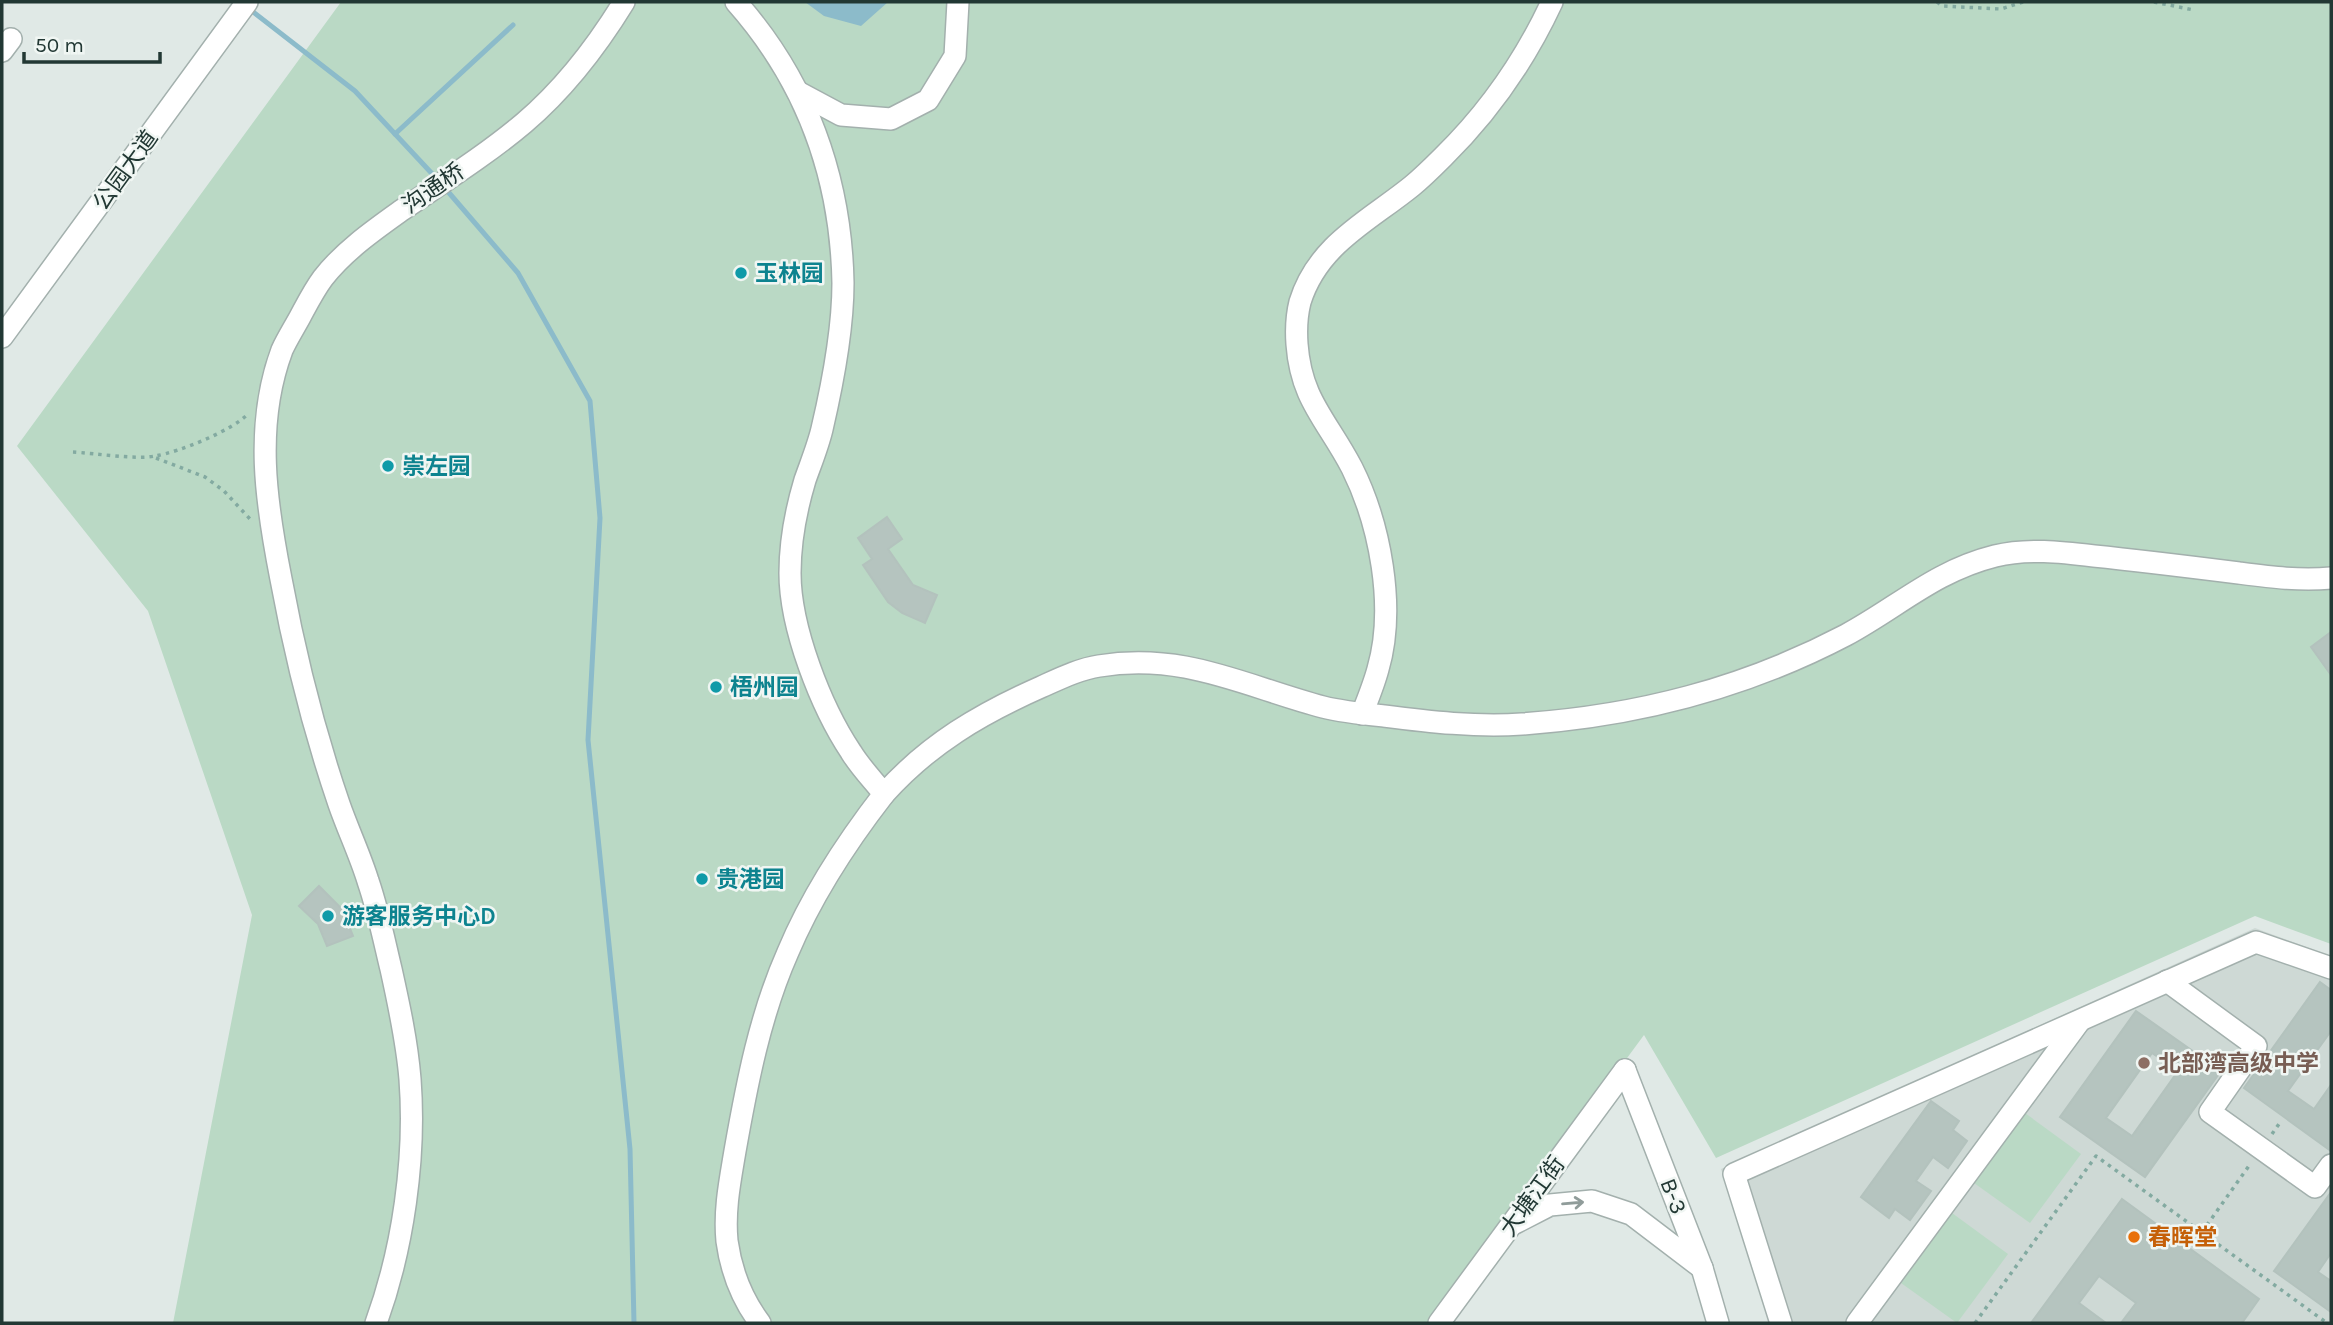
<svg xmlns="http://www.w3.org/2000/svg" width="2333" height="1325" font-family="Karla,'Noto Sans SC',sans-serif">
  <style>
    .built { fill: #ced9d5 }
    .green { fill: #bad9c5 }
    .water { fill: #8cbbca }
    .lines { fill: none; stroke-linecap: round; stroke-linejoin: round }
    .stream { stroke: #8cbbca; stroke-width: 5 }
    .building { fill: #b5c4bf; stroke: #b3c2bd; stroke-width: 2; fill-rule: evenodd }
    .minor-casing { stroke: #a3b0ad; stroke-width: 24 }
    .path { stroke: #83aaa1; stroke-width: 3.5; stroke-dasharray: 3.5 5; stroke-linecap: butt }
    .minor { stroke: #fff; stroke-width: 21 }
    .oneway { stroke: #909c9a }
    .culture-dot { fill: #0f9aa8; stroke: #f0f6f3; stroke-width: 2.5 }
    .education-dot { fill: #8d6e63; stroke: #f0f6f3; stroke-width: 2.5 }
    .food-dot { fill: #e8710a; stroke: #f0f6f3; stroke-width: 2.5 }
    .labels { text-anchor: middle; stroke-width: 5; stroke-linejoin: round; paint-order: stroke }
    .street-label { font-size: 23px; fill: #223834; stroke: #f0f6f3 }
    .culture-label { font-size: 23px; font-weight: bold; fill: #0d838f; stroke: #f0f6f3; text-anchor: start }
    .education-label { font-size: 23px; font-weight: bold; fill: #785e54; stroke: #f0f6f3; text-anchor: start }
    .food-label { font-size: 23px; font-weight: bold; fill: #c56008; stroke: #f0f6f3; text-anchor: start }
  </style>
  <rect width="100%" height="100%" fill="#e0e9e6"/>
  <path class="built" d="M 2255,928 L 2331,956 L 2331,1323 L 1770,1323 L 1721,1169 Z"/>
  <g class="green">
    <path d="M 341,2 L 2331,2 L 2331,944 L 2255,916 L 1716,1158 L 1644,1035 L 1432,1323 L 173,1323 L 252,915 L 148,611 L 17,446 Z"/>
    <path d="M 2025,1113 L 2081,1154 L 2030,1223 L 1974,1183 Z"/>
    <path d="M 1952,1213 L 2008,1254 L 1957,1323 L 1901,1283 Z"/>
  </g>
  <path class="water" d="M 805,2 L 888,2 L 861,26 L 824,16 Z"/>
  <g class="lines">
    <g class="stream">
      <path d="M 248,8 L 355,91 L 437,179"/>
      <path d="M 395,134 L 513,25"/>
      <path d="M 444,187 L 518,273 L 590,401 L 600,518 L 588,740 L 630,1149 L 634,1323"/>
    </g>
  </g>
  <g class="building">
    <path d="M 887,517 L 902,539 L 888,549 L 913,585 L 937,595 L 925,623 L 902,613 L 888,602 L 863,565 L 872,559 L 858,538 Z"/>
    <path d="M 2331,632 L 2331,675 L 2311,647 Z"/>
    <path d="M 319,886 L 342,909 L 353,936 L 327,946 L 318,924 L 299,906 Z"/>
    <path d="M 2320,982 L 2331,990 L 2331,1031 L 2288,1091 L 2314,1109 L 2331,1085 L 2331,1151 L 2244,1088 Z"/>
    <path d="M 2136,1011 L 2221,1071 L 2145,1177 L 2060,1117 ZM 2152,1053 L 2178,1071 L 2132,1136 L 2106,1118 Z"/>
    <path d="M 1931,1101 L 1959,1121 L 1953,1130 L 1967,1141 L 1948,1168 L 1933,1157 L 1916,1181 L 1931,1191 L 1910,1220 L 1895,1209 L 1889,1218 L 1861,1197 Z"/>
    <path d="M 2331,1192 L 2331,1253 L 2318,1272 L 2331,1281 L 2331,1312 L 2274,1271 Z"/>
    <path d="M 2122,1199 L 2259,1299 L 2242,1323 L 2121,1323 L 2136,1303 L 2099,1276 L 2079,1303 L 2106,1323 L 2031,1323 Z"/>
  </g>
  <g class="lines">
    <g class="minor-casing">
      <g id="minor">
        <path d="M 736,2 C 806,81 841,177 843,283 C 843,331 833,382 822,429 C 818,446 811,463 805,480 C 796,510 790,542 790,573 C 790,628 821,707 851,752 C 860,767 873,780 884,794 C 929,744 980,714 1041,687 C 1059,679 1079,669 1099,666 C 1184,652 1244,686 1323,707 C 1343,712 1364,714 1384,716 C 1430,722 1476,727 1522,724 C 1637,716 1743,689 1846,635 C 1898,607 1935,571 1995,556 C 2027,548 2061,552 2094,556 C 2143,561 2191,567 2239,573 C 2270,577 2300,581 2331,578"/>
        <path d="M 2,51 L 11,39"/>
        <path d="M 798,92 L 841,115 L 891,119 L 928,100 L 955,56 L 958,2"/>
        <path d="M 2,337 L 247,2"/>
        <path d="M 1362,714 C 1368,699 1374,684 1378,669 C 1396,607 1380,524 1352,468 C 1327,420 1301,400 1297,344 C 1296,330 1297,314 1300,302 C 1318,244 1369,221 1412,186 C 1423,177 1433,167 1443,157 C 1489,112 1525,60 1552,2"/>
        <path d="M 2167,981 L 2256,1046 L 2210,1112 L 2315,1187 L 2331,1165"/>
        <path d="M 1625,1070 L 1702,1268 L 1718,1323"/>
        <path d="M 1515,1223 L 1550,1205 L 1592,1201 L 1631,1214 L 1702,1268"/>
        <path d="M 376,1323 C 403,1249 416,1158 410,1079 C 407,1042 399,1005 391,969 C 384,940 378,910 368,881 C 360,855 348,830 339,804 C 314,731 295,655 281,579 C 266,503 254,425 282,350 C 287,339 294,328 300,317 C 307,304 314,290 323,278 C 344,251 374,230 402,210 C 443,182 486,155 524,123 C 564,89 597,46 624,2"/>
        <path d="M 760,1323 C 742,1299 731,1270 727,1241 C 724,1210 730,1181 735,1151 C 747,1083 760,1015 788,952 C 812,895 846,843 884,794"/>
        <path d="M 1439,1323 L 1625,1070"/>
        <path d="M 1781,1323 L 1734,1174 L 2256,942 L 2331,968"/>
        <path d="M 1857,1323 L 2079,1022"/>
      </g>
    </g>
    <g class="path">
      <path d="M 1937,2 L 1942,6 L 2001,9 L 2023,2"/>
      <path d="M 2154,2 L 2194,10"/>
      <path d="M 73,452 C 93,453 137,460 155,456 C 179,452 232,431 249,413"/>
      <path d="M 156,458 L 205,477 L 224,491 L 250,519"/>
      <path d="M 2272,1134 L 2281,1121"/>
      <path d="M 2202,1232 L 2251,1163"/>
      <path d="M 1975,1323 L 2096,1156 L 2327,1323"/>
    </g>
    <use href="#minor" class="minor"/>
  </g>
  <defs><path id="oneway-shaft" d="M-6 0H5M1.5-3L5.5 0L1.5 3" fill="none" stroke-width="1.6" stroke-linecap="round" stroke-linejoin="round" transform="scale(1.75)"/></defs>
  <use class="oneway" href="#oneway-shaft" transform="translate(1573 1203) rotate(-5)"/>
  <g class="culture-dot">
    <circle cx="741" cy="273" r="7"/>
    <circle cx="388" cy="466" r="7"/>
    <circle cx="716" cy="687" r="7"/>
    <circle cx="702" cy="879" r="7"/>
    <circle cx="328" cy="916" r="7"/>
  </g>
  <circle class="education-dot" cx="2144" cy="1063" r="7"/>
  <circle class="food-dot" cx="2134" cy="1237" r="7"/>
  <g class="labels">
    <g class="street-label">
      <text transform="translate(125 170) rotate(-54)" y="8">公园大道</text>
      <text transform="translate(433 188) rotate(-35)" y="8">沟通桥</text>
      <text transform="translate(1532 1196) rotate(-54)" y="8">大塘江街</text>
      <text transform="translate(1674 1196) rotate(69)" y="8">B-3</text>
    </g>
    <g class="culture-label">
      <text x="755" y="281">玉林园</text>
      <text x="402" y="474">崇左园</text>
      <text x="730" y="695">梧州园</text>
      <text x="716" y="887">贵港园</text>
      <text x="342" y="924">游客服务中心D</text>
    </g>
    <g class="education-label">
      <text x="2158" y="1071">北部湾高级中学</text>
    </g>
    <g class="food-label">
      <text x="2148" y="1245">春晖堂</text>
    </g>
  </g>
  <rect width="2333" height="1325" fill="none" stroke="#223834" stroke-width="7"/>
  <path d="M24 52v10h136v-10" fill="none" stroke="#223834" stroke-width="3.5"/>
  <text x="35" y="52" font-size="21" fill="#223834" stroke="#f0f6f3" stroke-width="5" paint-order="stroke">50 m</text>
</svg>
